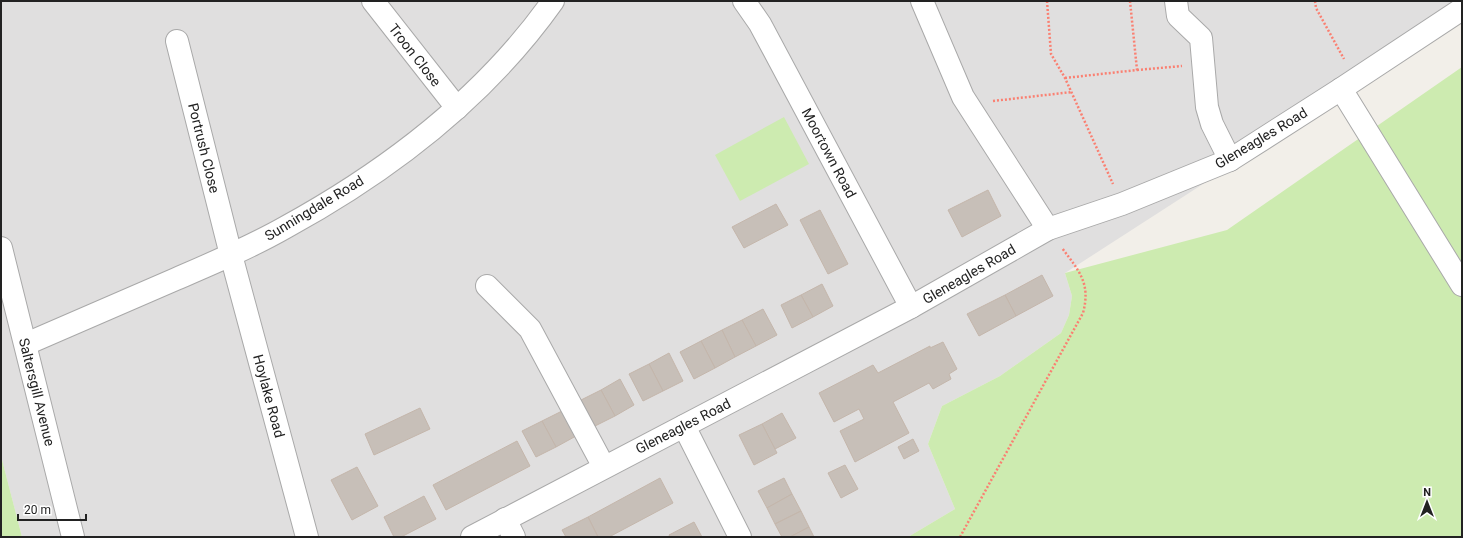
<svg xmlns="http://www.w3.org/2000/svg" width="1463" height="538" font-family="Roboto,sans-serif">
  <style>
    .residential { fill: #e0dfdf }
    .grass { fill: #cdebb0 }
    .building { fill: #c7bfb8; stroke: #c4b6ab }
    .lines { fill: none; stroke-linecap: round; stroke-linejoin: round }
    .minor-casing { stroke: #a9a9a9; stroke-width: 24 }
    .path { stroke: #fa8072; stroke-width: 2.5; stroke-dasharray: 2 2; stroke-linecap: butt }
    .minor { stroke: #fff; stroke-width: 22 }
    .labels { text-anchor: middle; stroke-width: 3.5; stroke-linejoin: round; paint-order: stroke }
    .street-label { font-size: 14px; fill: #222; stroke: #fff }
  </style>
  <rect width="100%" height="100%" fill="#f2efe9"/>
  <path class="residential" d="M 1,1 L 1462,1 L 1462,17 L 1065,273 L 1072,296 L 1069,315 L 1061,333 L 1000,376 L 942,406 L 928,444 L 955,509 L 908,537 L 22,537 L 1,456 Z"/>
  <g class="grass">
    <path d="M 1462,67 L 1462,537 L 908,537 L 955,509 L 928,444 L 942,406 L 1000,376 L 1061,333 L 1069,315 L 1072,296 L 1065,273 L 1227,230 Z"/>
    <path d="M 784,117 L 809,164 L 740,201 L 715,155 Z"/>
    <path d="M 1,456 L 22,537 L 1,537 Z"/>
  </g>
  <g class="building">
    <path d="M 988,190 L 1001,216 L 962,237 L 948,210 Z"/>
    <path d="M 776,204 L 788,225 L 744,248 L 732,227 Z"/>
    <path d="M 820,210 L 848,264 L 828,274 L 800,220 Z"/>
    <path d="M 1042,275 L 1053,296 L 1016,316 L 1005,295 Z"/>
    <path d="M 822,284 L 833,306 L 813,317 L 801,295 Z"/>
    <path d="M 801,295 L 813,317 L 792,328 L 781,305 Z"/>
    <path d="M 1005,295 L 1016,316 L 979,336 L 967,314 Z"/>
    <path d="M 763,309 L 777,335 L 756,346 L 742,320 Z"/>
    <path d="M 742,320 L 756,346 L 735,357 L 722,330 Z"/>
    <path d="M 722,330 L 735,357 L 715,368 L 701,341 Z"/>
    <path d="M 701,341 L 715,368 L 694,379 L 680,352 Z"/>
    <path d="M 943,342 L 957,369 L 949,374 L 951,379 L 933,389 L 929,383 L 893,402 L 909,433 L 855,462 L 840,431 L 864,419 L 859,409 L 834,422 L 819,393 L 873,365 L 878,373 L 930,346 L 930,348 Z"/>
    <path d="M 669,353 L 683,381 L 663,391 L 649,364 Z"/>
    <path d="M 649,364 L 663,391 L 643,401 L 629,374 Z"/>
    <path d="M 620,379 L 634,405 L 615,416 L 601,390 Z"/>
    <path d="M 601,390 L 615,416 L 595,426 L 581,400 Z"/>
    <path d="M 420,408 L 430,429 L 374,455 L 365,434 Z"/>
    <path d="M 562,411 L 576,436 L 556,447 L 542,421 Z"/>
    <path d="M 782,413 L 796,438 L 775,449 L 762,424 Z"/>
    <path d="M 542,421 L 556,447 L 536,457 L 522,431 Z"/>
    <path d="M 762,424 L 777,453 L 754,465 L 739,435 Z"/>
    <path d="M 913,439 L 919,451 L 904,459 L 898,447 Z"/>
    <path d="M 517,441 L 530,466 L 446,510 L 433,485 Z"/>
    <path d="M 845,465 L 858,489 L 841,498 L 828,473 Z"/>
    <path d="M 357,467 L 378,506 L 352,520 L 331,480 Z"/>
    <path d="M 660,478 L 673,503 L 609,537 L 598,537 L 588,517 Z"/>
    <path d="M 784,478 L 792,494 L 767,508 L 758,491 Z"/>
    <path d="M 792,494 L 801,511 L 775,524 L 767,508 Z"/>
    <path d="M 424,496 L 436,519 L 401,537 L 394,537 L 384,517 Z"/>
    <path d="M 801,511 L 809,527 L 790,537 L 782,537 L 775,524 Z"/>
    <path d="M 588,517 L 598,537 L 566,537 L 562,530 Z"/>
    <path d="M 694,522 L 702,537 L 670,537 L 669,535 Z"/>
    <path d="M 809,527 L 814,537 L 790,537 Z"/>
  </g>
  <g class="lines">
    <g class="minor-casing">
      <g id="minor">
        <path d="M 373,1 L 457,108"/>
        <path d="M 744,1 L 760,24 L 911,307"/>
        <path d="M 922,1 L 963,97 L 1048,229"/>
        <path d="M 1176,1 L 1178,16 L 1201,38 L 1207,107 L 1212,124 L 1230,160"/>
        <path d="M 177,41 L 231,255 L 307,537"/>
        <path d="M 1341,89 L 1462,285"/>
        <path d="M 1,248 L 73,537"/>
        <path d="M 487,286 L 530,329 L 604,467"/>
        <path d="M 26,344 C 76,322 126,301 176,279 C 213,263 251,247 286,227 C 388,171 485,97 553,1"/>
        <path d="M 684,426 L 740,537"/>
        <path d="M 505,519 L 514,537"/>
        <path d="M 472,537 L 911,307 L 1048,229 L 1122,204 L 1230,160 L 1341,89 L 1462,9"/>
      </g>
    </g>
    <g class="path">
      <path d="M 1047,1 L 1051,54 L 1065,78 L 1113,184"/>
      <path d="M 1315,1 L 1316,8 L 1344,59"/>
      <path d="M 1137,70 L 1182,66"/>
      <path d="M 1065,78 L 1137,70 L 1130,1"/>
      <path d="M 993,101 L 1072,92"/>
      <path d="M 960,537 L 1083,313 C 1091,283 1079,271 1062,248"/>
    </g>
    <use href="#minor" class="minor"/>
  </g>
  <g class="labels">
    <g class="street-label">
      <text transform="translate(415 55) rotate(52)" y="5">Troon Close</text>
      <text transform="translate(1261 138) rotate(-31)" y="5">Gleneagles Road</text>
      <text transform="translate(204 148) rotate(76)" y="5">Portrush Close</text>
      <text transform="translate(829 153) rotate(62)" y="5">Moortown Road</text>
      <text transform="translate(314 208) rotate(-31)" y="5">Sunningdale Road</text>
      <text transform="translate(969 274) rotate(-30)" y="5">Gleneagles Road</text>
      <text transform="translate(37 392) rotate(76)" y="5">Saltersgill Avenue</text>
      <text transform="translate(269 396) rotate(75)" y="5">Hoylake Road</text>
      <text transform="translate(683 426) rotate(-27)" y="5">Gleneagles Road</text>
    </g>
  </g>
  <rect width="1463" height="538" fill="none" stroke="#222222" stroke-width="4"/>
  <g transform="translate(1427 502)" stroke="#ffffff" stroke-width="3" paint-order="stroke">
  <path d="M0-3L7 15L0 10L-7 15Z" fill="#222222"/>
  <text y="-6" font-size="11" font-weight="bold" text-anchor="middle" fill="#222222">N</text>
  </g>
  <path d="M18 514v6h68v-6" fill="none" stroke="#222222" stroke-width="2"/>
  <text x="24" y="514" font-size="12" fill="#222222" stroke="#ffffff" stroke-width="3" paint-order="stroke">20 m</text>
</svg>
